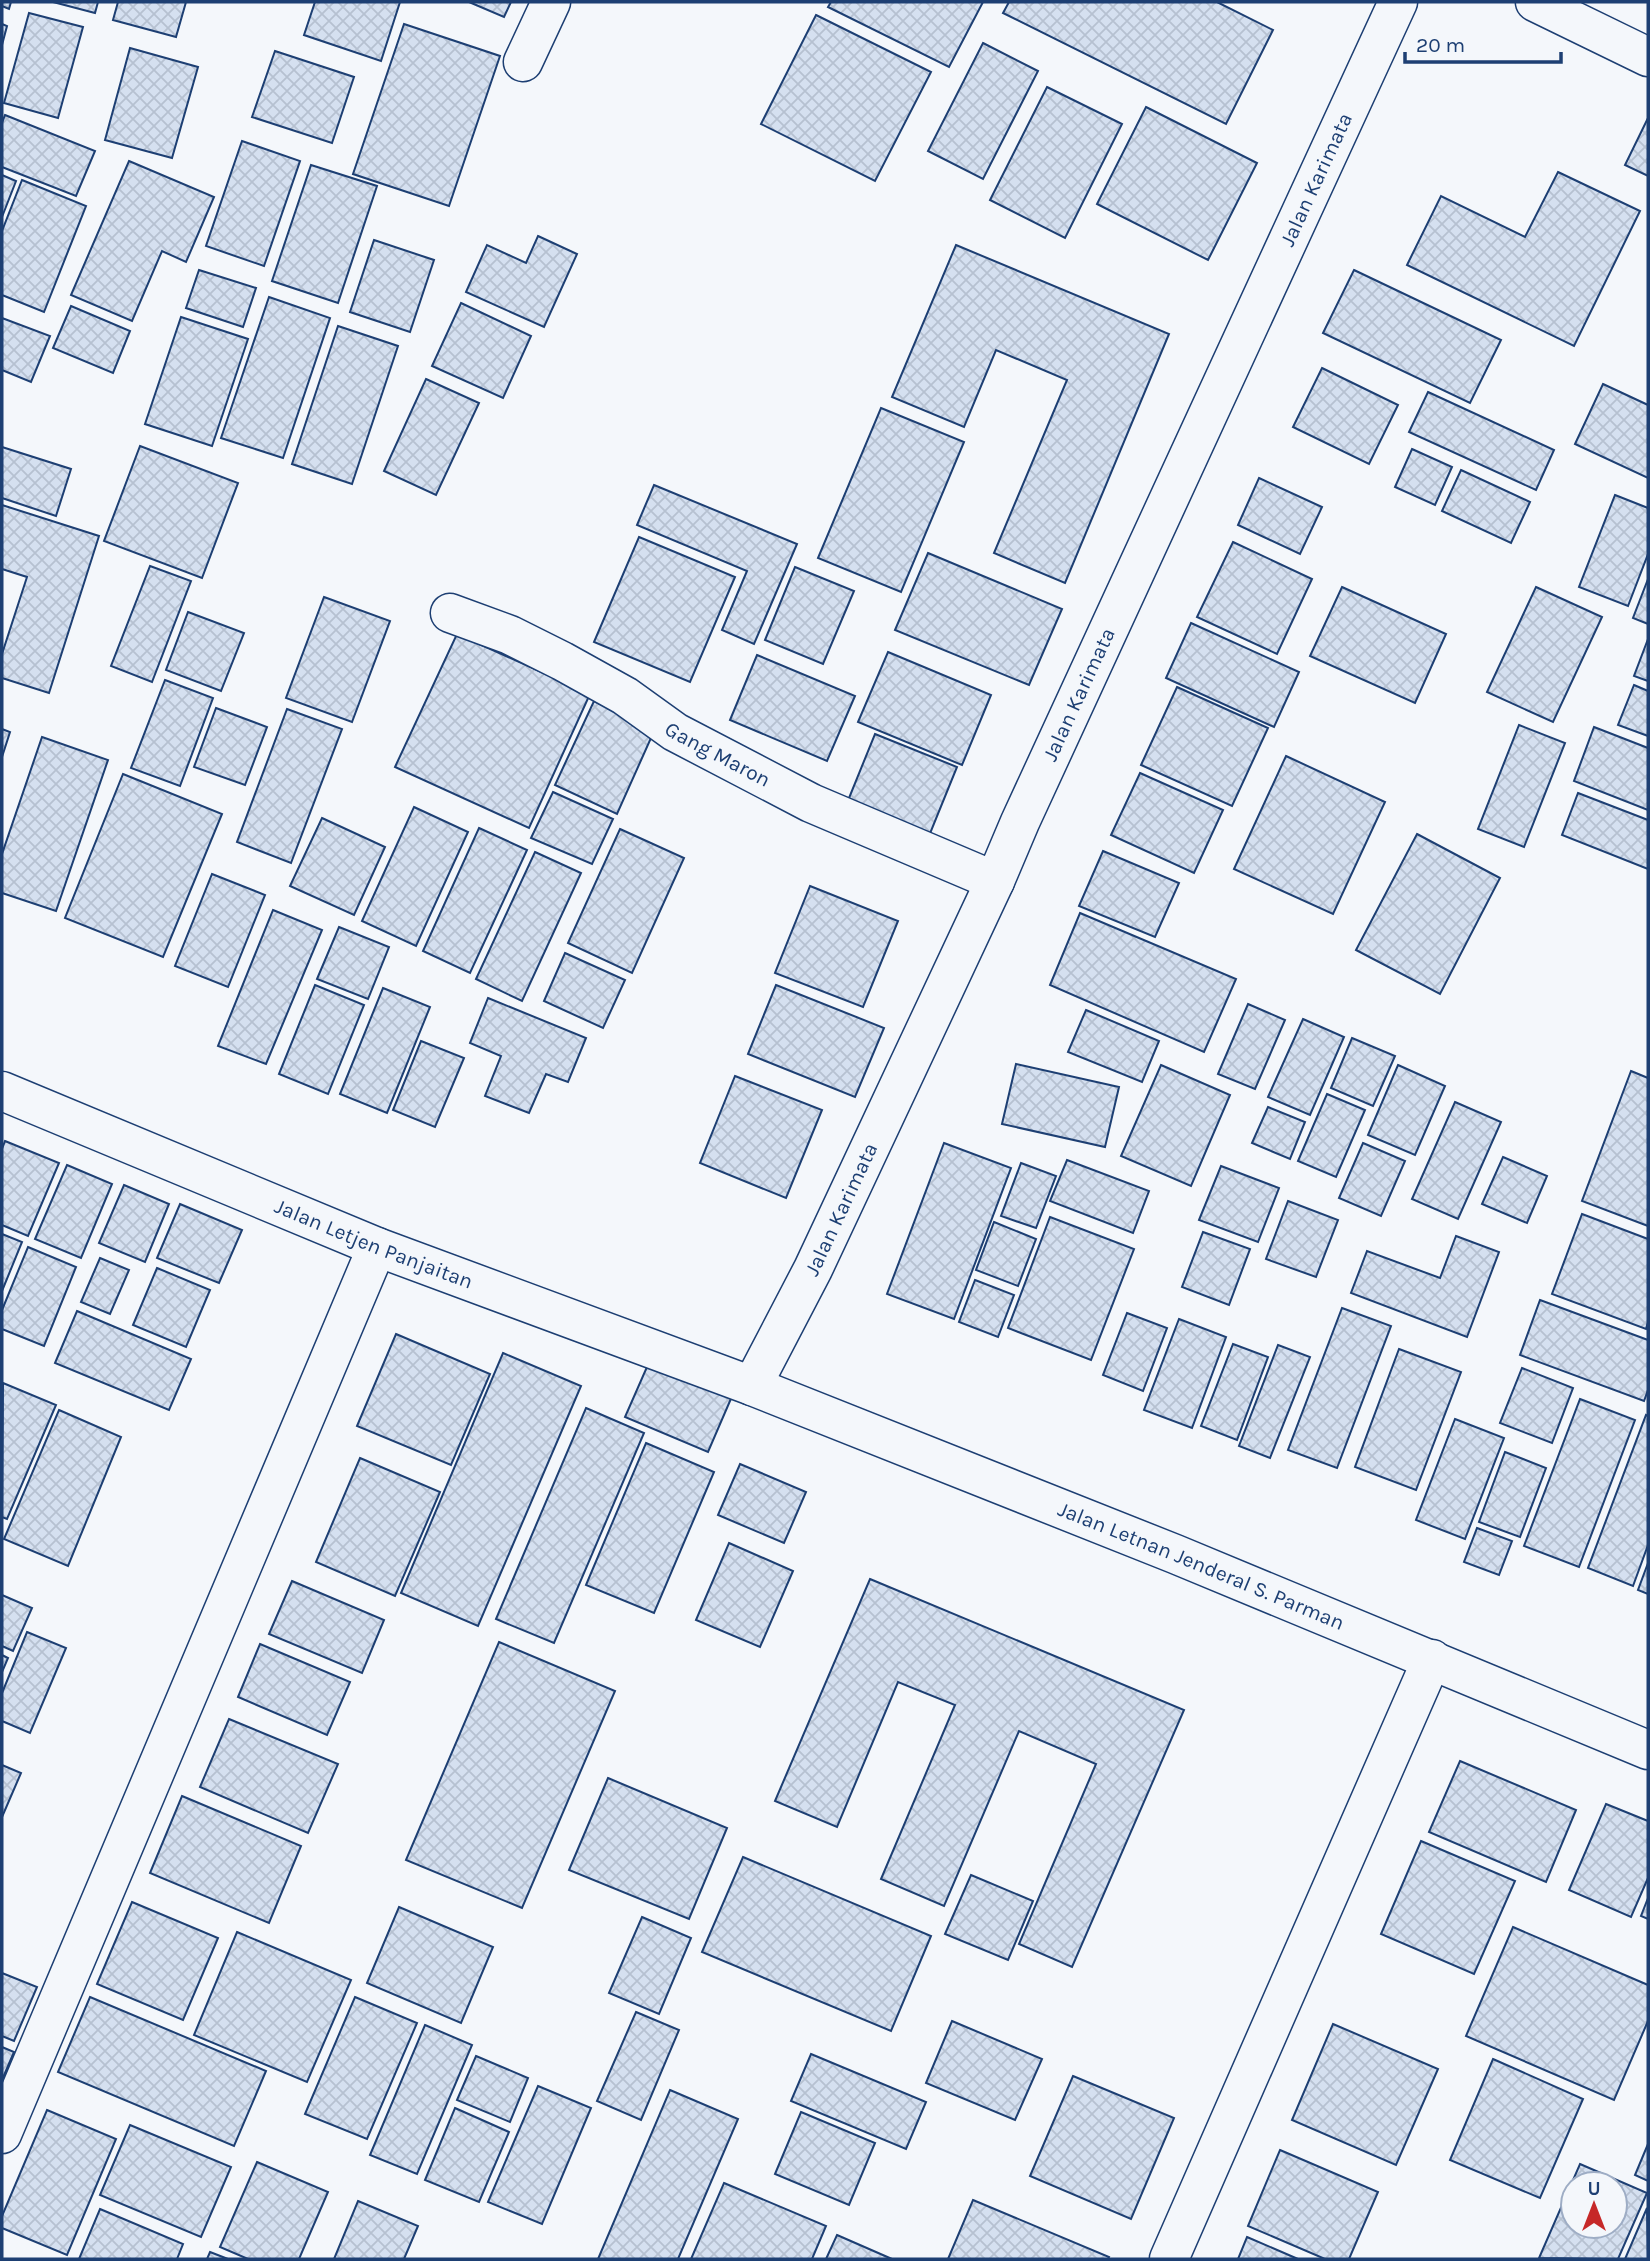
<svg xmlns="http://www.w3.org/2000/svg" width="1650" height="2261" font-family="Karla,sans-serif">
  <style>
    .building { fill: url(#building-cross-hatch); stroke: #1d3f73; stroke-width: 2; fill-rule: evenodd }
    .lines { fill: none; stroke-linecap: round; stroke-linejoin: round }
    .minor-casing { stroke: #1d3f73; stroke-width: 41 }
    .secondary-casing { stroke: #1d3f73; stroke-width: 41 }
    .trunk-casing { stroke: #1d3f73; stroke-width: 41 }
    .minor { stroke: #f4f7fb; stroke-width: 38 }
    .secondary { stroke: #f4f7fb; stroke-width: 38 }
    .trunk { stroke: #f4f7fb; stroke-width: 38 }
    .labels { text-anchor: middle; stroke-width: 5; stroke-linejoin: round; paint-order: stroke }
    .street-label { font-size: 21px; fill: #1d3f73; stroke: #f4f7fb }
  </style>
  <defs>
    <pattern id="building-cross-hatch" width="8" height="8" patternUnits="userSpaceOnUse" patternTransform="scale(1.75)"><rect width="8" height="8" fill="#d5e0f0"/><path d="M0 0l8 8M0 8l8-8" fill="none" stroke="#b6c1d1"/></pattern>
  </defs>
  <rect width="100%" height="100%" fill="#f4f7fb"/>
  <g class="building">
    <path d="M 2,2 L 11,2 L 9,9 L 2,6 Z"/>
    <path d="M 53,2 L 98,2 L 95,13 Z"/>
    <path d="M 118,2 L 186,2 L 176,37 L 113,20 Z"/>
    <path d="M 315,2 L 400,2 L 381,61 L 304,35 Z"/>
    <path d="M 469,2 L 511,2 L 504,17 Z"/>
    <path d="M 831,2 L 983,2 L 949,67 L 828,7 Z"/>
    <path d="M 1009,2 L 1217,2 L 1273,30 L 1226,124 L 1003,13 Z"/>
    <path d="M 29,13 L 83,27 L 58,118 L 4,103 Z"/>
    <path d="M 816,15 L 931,72 L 875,181 L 761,124 Z"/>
    <path d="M 2,24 L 7,26 L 2,45 Z"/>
    <path d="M 404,24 L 500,56 L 449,206 L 353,174 Z"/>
    <path d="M 983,43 L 1038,71 L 983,179 L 928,151 Z"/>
    <path d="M 130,48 L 198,67 L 172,158 L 105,140 Z"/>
    <path d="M 275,51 L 354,77 L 332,143 L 252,117 Z"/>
    <path d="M 1047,87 L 1122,124 L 1065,238 L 990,200 Z"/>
    <path d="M 1146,107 L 1257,163 L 1208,260 L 1097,204 Z"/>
    <path d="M 5,115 L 95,151 L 76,196 L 2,167 L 2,123 Z"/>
    <path d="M 1648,118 L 1648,176 L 1625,165 Z"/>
    <path d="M 242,141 L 300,161 L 264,266 L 206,246 Z"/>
    <path d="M 129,161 L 214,197 L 186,262 L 162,251 L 132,321 L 71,295 Z"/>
    <path d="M 311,165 L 377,186 L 338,303 L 272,281 Z"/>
    <path d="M 1558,172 L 1640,211 L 1574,346 L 1407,265 L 1441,196 L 1525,237 Z"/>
    <path d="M 2,175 L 16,181 L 2,217 Z"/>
    <path d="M 22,180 L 86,206 L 44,312 L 2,295 L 2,231 Z"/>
    <path d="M 538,236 L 577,254 L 544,327 L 466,292 L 487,245 L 526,263 Z"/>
    <path d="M 374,240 L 434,260 L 410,332 L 350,312 Z"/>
    <path d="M 956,245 L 1169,334 L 1065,583 L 994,553 L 1067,380 L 996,350 L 964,427 L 892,397 Z"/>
    <path d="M 199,270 L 256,288 L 243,327 L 186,308 Z"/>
    <path d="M 1354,270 L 1501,340 L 1470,403 L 1323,333 Z"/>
    <path d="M 269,297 L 330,318 L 283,458 L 221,438 Z"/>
    <path d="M 461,303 L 531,336 L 503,398 L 432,366 Z"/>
    <path d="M 71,306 L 130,331 L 113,373 L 53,348 Z"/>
    <path d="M 181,317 L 248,339 L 212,446 L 145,424 Z"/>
    <path d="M 2,318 L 50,336 L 31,382 L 2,370 Z"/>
    <path d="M 338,326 L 398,346 L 352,484 L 292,464 Z"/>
    <path d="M 1322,368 L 1398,405 L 1369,464 L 1293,427 Z"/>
    <path d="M 426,379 L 479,403 L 436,495 L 384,471 Z"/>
    <path d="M 1603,384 L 1648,405 L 1648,478 L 1575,444 Z"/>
    <path d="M 1428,392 L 1554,450 L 1536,490 L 1409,432 Z"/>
    <path d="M 881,408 L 964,442 L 901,592 L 818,558 Z"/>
    <path d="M 140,446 L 238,483 L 202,578 L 104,541 Z"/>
    <path d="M 2,447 L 71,469 L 56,516 L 2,498 Z"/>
    <path d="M 1412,449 L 1452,467 L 1435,505 L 1395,487 Z"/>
    <path d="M 1461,470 L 1530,502 L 1511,543 L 1442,511 Z"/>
    <path d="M 1259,478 L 1322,507 L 1300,554 L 1238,525 Z"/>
    <path d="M 654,485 L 797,544 L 754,644 L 722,630 L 747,571 L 637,525 Z"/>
    <path d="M 1615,495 L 1648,508 L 1648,554 L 1628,606 L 1579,587 Z"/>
    <path d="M 2,505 L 99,536 L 49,693 L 2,678 L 2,654 L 27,577 L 2,569 Z"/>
    <path d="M 639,537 L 735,577 L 690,682 L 594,642 Z"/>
    <path d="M 1233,542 L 1312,579 L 1277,654 L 1197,617 Z"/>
    <path d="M 928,553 L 1062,609 L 1029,685 L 895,630 Z"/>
    <path d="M 150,566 L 191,581 L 152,682 L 111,666 Z"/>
    <path d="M 795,567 L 854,591 L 823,664 L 765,640 Z"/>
    <path d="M 1648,579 L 1648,624 L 1633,618 Z"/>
    <path d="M 1342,587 L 1446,634 L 1415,703 L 1310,656 Z"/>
    <path d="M 1536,587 L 1602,617 L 1553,722 L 1487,692 Z"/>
    <path d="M 324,597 L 390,621 L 352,722 L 286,698 Z"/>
    <path d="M 188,612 L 244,633 L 221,691 L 166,670 Z"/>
    <path d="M 1191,623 L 1299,672 L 1274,727 L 1166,678 Z"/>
    <path d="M 457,634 L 590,694 L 529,828 L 395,767 Z"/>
    <path d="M 1648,639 L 1648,681 L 1634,676 Z"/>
    <path d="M 888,652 L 991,695 L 962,765 L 858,722 Z"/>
    <path d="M 757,655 L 855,696 L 827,761 L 730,720 Z"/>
    <path d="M 165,680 L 213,698 L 180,786 L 131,768 Z"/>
    <path d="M 1634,685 L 1648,691 L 1648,736 L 1618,725 Z"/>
    <path d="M 1177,687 L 1268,728 L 1232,806 L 1141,765 Z"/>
    <path d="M 594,701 L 655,729 L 617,814 L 555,785 Z"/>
    <path d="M 216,708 L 267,727 L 245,785 L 194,767 Z"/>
    <path d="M 287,709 L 342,729 L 291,863 L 237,842 Z"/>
    <path d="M 1519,725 L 1565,743 L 1524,847 L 1478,829 Z"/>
    <path d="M 1594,727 L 1648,748 L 1648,810 L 1574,781 Z"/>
    <path d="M 2,729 L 10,732 L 2,757 Z"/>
    <path d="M 875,734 L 957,767 L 929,836 L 847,803 Z"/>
    <path d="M 42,737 L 108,760 L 56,911 L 2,893 L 2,854 Z"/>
    <path d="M 1286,756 L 1385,802 L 1333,914 L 1234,869 Z"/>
    <path d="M 1140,773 L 1223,810 L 1194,873 L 1111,835 Z"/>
    <path d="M 123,774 L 222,814 L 163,957 L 65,918 Z"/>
    <path d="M 553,792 L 613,819 L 592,864 L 531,838 Z"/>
    <path d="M 1578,793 L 1648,820 L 1648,869 L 1562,835 Z"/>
    <path d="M 414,807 L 468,832 L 416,946 L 362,921 Z"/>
    <path d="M 322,818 L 385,847 L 354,915 L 290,886 Z"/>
    <path d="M 479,828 L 527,850 L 470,973 L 423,951 Z"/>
    <path d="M 620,829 L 684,858 L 632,973 L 568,943 Z"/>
    <path d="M 1417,834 L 1500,878 L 1440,994 L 1356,950 Z"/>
    <path d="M 1103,851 L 1179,883 L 1155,937 L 1079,906 Z"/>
    <path d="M 535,852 L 581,873 L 522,1001 L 476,979 Z"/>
    <path d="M 212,874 L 265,895 L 228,987 L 175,966 Z"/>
    <path d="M 810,886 L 898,921 L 863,1007 L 775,973 Z"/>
    <path d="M 273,910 L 322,930 L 266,1064 L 218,1046 Z"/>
    <path d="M 1080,913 L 1236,979 L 1204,1052 L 1050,985 Z"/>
    <path d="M 339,927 L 389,947 L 368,999 L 317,979 Z"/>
    <path d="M 565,953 L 625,980 L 603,1028 L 544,1001 Z"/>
    <path d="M 315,985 L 364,1005 L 328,1094 L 279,1074 Z"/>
    <path d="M 776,985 L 884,1028 L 855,1097 L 748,1054 Z"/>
    <path d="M 383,988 L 430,1007 L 387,1113 L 340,1094 Z"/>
    <path d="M 488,998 L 586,1038 L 568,1082 L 546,1074 L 529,1113 L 485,1096 L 501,1056 L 470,1043 Z"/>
    <path d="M 1248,1004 L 1285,1020 L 1255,1089 L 1218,1074 Z"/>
    <path d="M 1086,1010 L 1159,1041 L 1142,1082 L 1068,1052 Z"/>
    <path d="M 1303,1019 L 1344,1037 L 1310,1115 L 1268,1097 Z"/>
    <path d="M 1352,1038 L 1395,1056 L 1373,1106 L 1331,1088 Z"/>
    <path d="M 421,1041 L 464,1058 L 435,1127 L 393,1110 Z"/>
    <path d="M 1016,1064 L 1119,1087 L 1105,1147 L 1002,1124 Z"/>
    <path d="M 1161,1065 L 1230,1095 L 1191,1186 L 1121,1156 Z"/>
    <path d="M 1398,1065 L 1445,1086 L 1415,1155 L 1368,1135 Z"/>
    <path d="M 1631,1071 L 1648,1078 L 1648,1226 L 1582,1201 Z"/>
    <path d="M 735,1076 L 822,1110 L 786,1198 L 700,1163 Z"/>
    <path d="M 1327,1094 L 1365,1110 L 1336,1177 L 1298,1161 Z"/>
    <path d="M 1455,1102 L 1501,1122 L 1458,1219 L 1412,1199 Z"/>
    <path d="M 1268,1107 L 1305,1122 L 1290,1159 L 1252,1143 Z"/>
    <path d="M 5,1141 L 59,1163 L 28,1236 L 2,1225 L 2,1149 Z"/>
    <path d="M 944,1143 L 1011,1168 L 954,1319 L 887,1294 Z"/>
    <path d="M 1363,1143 L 1405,1161 L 1381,1216 L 1339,1198 Z"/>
    <path d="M 1503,1157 L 1547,1176 L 1527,1223 L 1482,1204 Z"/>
    <path d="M 1067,1160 L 1149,1191 L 1133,1233 L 1050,1201 Z"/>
    <path d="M 1021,1163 L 1056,1176 L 1036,1228 L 1001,1216 Z"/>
    <path d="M 67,1165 L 112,1184 L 81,1258 L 35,1239 Z"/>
    <path d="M 1221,1166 L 1279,1188 L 1258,1242 L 1199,1220 Z"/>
    <path d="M 124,1185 L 169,1204 L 145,1262 L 99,1243 Z"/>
    <path d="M 1288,1201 L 1338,1220 L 1316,1277 L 1266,1259 Z"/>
    <path d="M 180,1204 L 242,1230 L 219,1283 L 157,1258 Z"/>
    <path d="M 1582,1214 L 1648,1239 L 1648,1322 L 1646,1329 L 1552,1294 Z"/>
    <path d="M 1050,1217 L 1134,1249 L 1091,1360 L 1008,1328 Z"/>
    <path d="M 994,1222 L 1036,1239 L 1018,1286 L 976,1270 Z"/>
    <path d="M 1203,1232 L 1250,1249 L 1229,1305 L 1182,1287 Z"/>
    <path d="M 2,1234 L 22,1242 L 2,1291 Z"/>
    <path d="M 1456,1236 L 1499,1252 L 1467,1337 L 1351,1293 L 1367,1251 L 1440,1278 Z"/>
    <path d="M 28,1247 L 76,1267 L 44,1346 L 2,1329 L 2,1310 Z"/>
    <path d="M 100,1258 L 129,1270 L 110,1314 L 81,1302 Z"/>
    <path d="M 157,1268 L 210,1290 L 186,1347 L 133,1325 Z"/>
    <path d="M 975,1280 L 1014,1295 L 998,1337 L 959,1322 Z"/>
    <path d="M 1540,1300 L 1648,1340 L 1648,1390 L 1644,1401 L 1520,1355 Z"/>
    <path d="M 1342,1308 L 1391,1326 L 1337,1468 L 1288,1450 Z"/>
    <path d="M 77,1311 L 191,1359 L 169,1410 L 55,1363 Z"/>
    <path d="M 1127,1313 L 1167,1328 L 1143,1391 L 1103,1375 Z"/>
    <path d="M 1179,1319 L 1226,1337 L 1192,1428 L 1144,1410 Z"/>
    <path d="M 396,1334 L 490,1374 L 451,1465 L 357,1426 Z"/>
    <path d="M 1233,1344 L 1268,1357 L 1237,1440 L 1201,1426 Z"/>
    <path d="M 1278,1345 L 1310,1357 L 1270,1458 L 1239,1446 Z"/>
    <path d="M 1399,1349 L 1461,1372 L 1416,1490 L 1355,1467 Z"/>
    <path d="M 503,1353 L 581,1386 L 478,1626 L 401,1593 Z"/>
    <path d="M 650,1360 L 733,1394 L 708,1452 L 625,1417 Z"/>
    <path d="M 1522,1368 L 1573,1388 L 1552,1443 L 1500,1423 Z"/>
    <path d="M 3,1383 L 56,1405 L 7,1519 L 2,1517 Z"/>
    <path d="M 1580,1399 L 1635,1420 L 1579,1567 L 1524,1546 Z"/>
    <path d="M 586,1408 L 644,1433 L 554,1643 L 496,1619 Z"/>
    <path d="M 59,1410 L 121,1437 L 68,1566 L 4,1539 Z"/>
    <path d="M 1646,1415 L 1648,1416 L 1648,1545 L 1633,1586 L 1588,1568 Z"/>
    <path d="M 1455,1419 L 1504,1438 L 1465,1539 L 1416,1520 Z"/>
    <path d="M 646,1443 L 714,1472 L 654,1613 L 586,1585 Z"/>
    <path d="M 1505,1452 L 1546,1468 L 1520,1537 L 1479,1522 Z"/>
    <path d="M 360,1458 L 440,1492 L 395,1596 L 316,1562 Z"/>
    <path d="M 740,1464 L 806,1492 L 784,1543 L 718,1515 Z"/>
    <path d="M 1477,1528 L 1512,1541 L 1499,1575 L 1464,1562 Z"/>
    <path d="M 729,1543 L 793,1571 L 760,1647 L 696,1620 Z"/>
    <path d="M 1648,1563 L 1648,1594 L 1638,1590 Z"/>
    <path d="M 870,1579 L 1184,1710 L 1072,1967 L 1019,1944 L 1096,1764 L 1019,1731 L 944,1906 L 881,1879 L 955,1705 L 898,1682 L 837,1827 L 775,1801 Z"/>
    <path d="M 292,1581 L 384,1620 L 362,1673 L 269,1634 Z"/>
    <path d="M 2,1595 L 32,1608 L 13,1651 L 2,1646 Z"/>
    <path d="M 27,1632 L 66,1648 L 30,1733 L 2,1721 L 2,1693 Z"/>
    <path d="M 499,1642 L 615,1691 L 522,1908 L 406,1860 Z"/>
    <path d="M 260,1644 L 350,1682 L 327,1735 L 238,1697 Z"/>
    <path d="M 2,1655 L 8,1658 L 2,1672 Z"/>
    <path d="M 229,1719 L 338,1764 L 308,1833 L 200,1787 Z"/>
    <path d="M 1460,1761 L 1576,1810 L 1546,1882 L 1429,1832 Z"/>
    <path d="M 2,1765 L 21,1773 L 2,1817 Z"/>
    <path d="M 608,1778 L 727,1828 L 689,1919 L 569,1870 Z"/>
    <path d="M 182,1796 L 301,1846 L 269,1923 L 150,1873 Z"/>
    <path d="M 1606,1804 L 1648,1821 L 1648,1878 L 1631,1917 L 1569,1890 Z"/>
    <path d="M 1421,1841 L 1515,1881 L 1474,1974 L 1381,1934 Z"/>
    <path d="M 743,1857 L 931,1936 L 891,2031 L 702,1952 Z"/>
    <path d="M 971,1875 L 1033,1901 L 1008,1960 L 945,1934 Z"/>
    <path d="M 1648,1898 L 1648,1919 L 1641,1916 Z"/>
    <path d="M 132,1902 L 218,1938 L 183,2020 L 97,1984 Z"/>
    <path d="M 399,1907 L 493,1947 L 461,2023 L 367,1983 Z"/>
    <path d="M 642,1917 L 691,1938 L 659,2014 L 609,1993 Z"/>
    <path d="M 1513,1927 L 1648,1985 L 1648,2021 L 1614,2100 L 1466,2036 Z"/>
    <path d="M 237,1932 L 351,1980 L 307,2082 L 194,2035 Z"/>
    <path d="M 2,1973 L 37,1987 L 14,2041 L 2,2036 Z"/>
    <path d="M 90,1997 L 266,2071 L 234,2146 L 58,2072 Z"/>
    <path d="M 355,1997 L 417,2023 L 367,2139 L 305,2114 Z"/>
    <path d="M 636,2012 L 679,2030 L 641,2120 L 597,2101 Z"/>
    <path d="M 952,2021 L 1042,2059 L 1015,2120 L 926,2083 Z"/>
    <path d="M 1333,2024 L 1438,2069 L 1396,2165 L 1292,2120 Z"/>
    <path d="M 425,2025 L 472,2045 L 417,2174 L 370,2155 Z"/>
    <path d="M 2,2047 L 14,2052 L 2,2080 Z"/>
    <path d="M 811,2054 L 926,2102 L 906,2149 L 791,2101 Z"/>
    <path d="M 476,2056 L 528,2078 L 510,2122 L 457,2100 Z"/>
    <path d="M 1493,2059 L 1583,2099 L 1540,2198 L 1450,2160 Z"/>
    <path d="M 1073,2076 L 1174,2118 L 1131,2219 L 1030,2176 Z"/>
    <path d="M 538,2086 L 591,2108 L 542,2224 L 488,2202 Z"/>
    <path d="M 670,2090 L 738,2119 L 678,2259 L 598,2259 Z"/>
    <path d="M 455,2108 L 509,2132 L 479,2202 L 425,2180 Z"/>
    <path d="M 47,2110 L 116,2139 L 67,2255 L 2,2228 L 2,2216 Z"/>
    <path d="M 801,2112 L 875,2143 L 849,2205 L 775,2174 Z"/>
    <path d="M 130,2125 L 231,2167 L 201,2237 L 100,2195 Z"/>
    <path d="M 1648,2144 L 1648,2181 L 1635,2175 Z"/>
    <path d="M 1280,2150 L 1378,2192 L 1349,2259 L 1325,2259 L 1248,2226 Z"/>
    <path d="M 257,2162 L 328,2192 L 299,2259 L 248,2259 L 220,2247 Z"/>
    <path d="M 1580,2164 L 1647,2193 L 1618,2259 L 1539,2258 ZM 1573,2184 L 1615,2184 L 1615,2226 L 1573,2226 Z"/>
    <path d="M 724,2183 L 826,2226 L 812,2259 L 691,2259 Z"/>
    <path d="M 973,2200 L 1109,2257 L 1108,2259 L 948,2259 Z"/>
    <path d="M 358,2201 L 418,2226 L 404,2259 L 334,2259 Z"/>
    <path d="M 1647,2208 L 1648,2259 L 1625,2259 Z"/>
    <path d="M 100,2209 L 183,2244 L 177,2259 L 79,2259 Z"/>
    <path d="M 837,2235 L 892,2259 L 826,2259 Z"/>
    <path d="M 1247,2237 L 1298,2259 L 1238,2259 Z"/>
    <path d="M 210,2252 L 228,2259 L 207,2259 Z"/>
  </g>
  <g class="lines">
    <g class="minor-casing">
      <g id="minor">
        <path d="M 1535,2 L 1648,57"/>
        <path d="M 523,62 L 551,2"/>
        <path id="s1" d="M 450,613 L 510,635 L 562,661 L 625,696 L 675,732 L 811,803 L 995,881"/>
        <path d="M 2,2134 L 377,1247"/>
        <path d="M 1169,2259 L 1432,1659"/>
      </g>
    </g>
    <g class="secondary-casing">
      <g id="secondary">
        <path id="s2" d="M 752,1386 L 813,1269 L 995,881 L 1020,822 L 1398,2"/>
      </g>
    </g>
    <g class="trunk-casing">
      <g id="trunk">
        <path id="s3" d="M 2,1091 L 377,1247 L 752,1386 L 1175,1554 L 1648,1750"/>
      </g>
    </g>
    <use href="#minor" class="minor"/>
    <use href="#secondary" class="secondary"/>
    <use href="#trunk" class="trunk"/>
  </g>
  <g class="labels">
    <g class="street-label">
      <text dy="7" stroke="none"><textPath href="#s2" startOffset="1332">Jalan Karimata</textPath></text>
      <text dy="7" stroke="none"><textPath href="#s2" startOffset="765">Jalan Karimata</textPath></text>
      <text dy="7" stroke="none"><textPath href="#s1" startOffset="304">Gang Maron</textPath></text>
      <text dy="7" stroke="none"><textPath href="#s2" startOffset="198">Jalan Karimata</textPath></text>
      <text dy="7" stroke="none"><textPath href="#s3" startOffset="402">Jalan Letjen Panjaitan</textPath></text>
      <text dy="7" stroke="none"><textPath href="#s3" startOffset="1290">Jalan Letnan Jenderal S. Parman</textPath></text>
    </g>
  </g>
  <rect width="1650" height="2261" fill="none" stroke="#1d3f73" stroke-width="7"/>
  <g transform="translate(1594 2205)"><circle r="33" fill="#f4f7fb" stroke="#9eadc5" stroke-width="2"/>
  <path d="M0-5L12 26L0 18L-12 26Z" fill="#c62828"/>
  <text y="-10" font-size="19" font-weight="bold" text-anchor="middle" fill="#1d3f73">U</text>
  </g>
  <path d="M1405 52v10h156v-10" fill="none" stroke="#1d3f73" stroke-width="3.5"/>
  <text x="1416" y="52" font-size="21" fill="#1d3f73" stroke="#f4f7fb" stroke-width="5" paint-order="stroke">20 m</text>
</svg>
